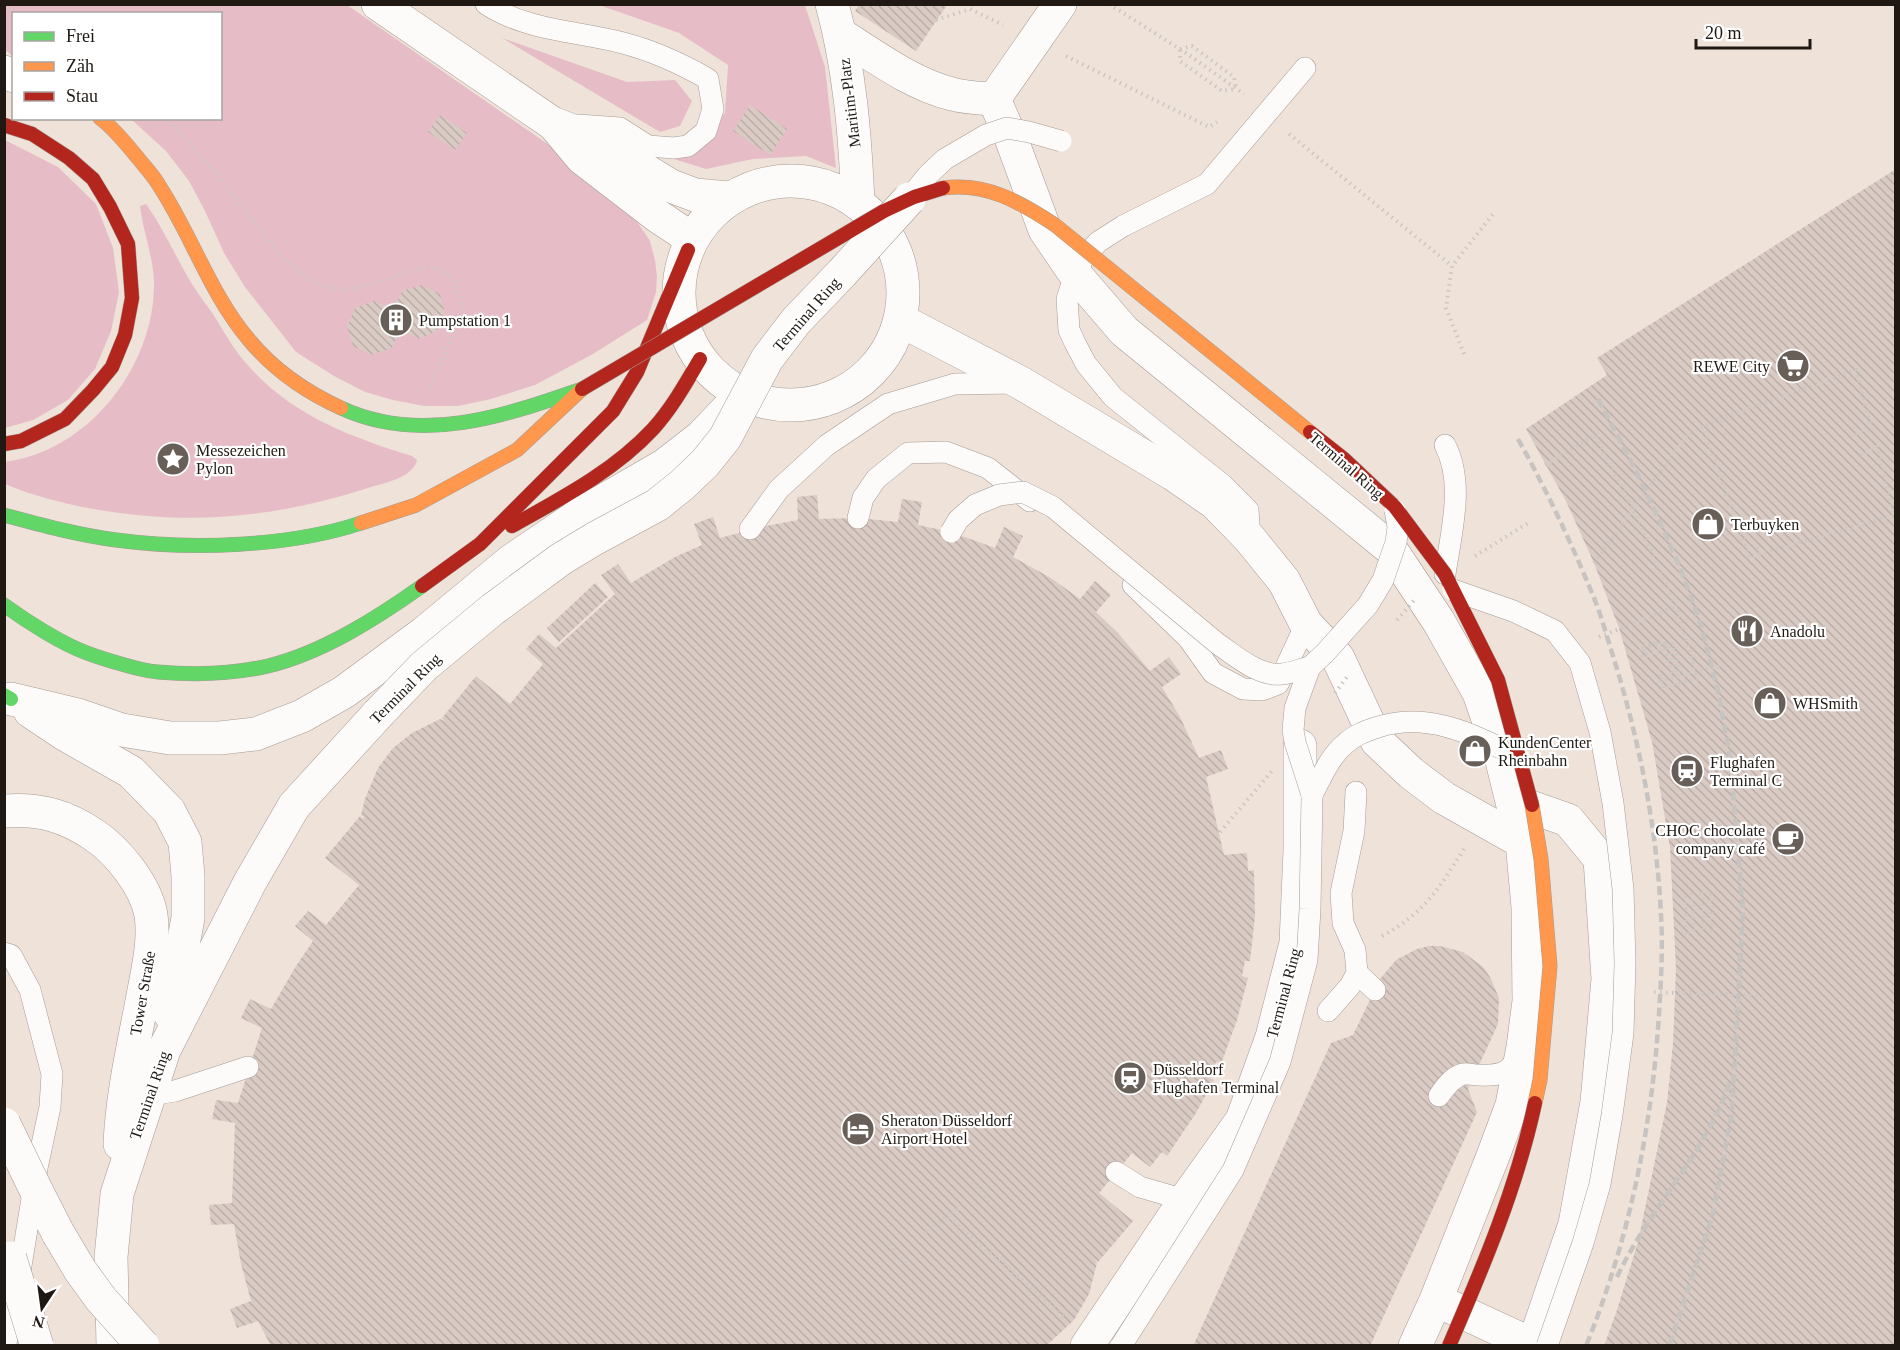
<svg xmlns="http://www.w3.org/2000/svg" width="1900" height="1350" font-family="'Times New Roman',serif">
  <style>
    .green { fill: #e6bdc6 }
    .building { fill: url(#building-back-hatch) }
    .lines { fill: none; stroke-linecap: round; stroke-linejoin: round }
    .lane-casing { stroke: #a59b94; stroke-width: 22 }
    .street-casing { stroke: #a59b94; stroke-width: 34 }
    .fast-casing { stroke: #a59b94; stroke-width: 15 }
    .slow-casing { stroke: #a59b94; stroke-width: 15 }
    .jam-casing { stroke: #a59b94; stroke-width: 15 }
    .path { stroke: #cbc7c4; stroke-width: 4; stroke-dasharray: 1.5 4.5; stroke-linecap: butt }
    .lane { stroke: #fdfbf9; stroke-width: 21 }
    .street { stroke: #fdfbf9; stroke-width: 33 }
    .fast { stroke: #63d668; stroke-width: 14 }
    .slow { stroke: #ff974d; stroke-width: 14 }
    .jam { stroke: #b3261e; stroke-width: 14 }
    .rail { stroke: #c7c3c1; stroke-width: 4.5; stroke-dasharray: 9 4.5; stroke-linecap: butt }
    .lane-bridge-casing { stroke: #a59b94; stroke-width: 22; stroke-linecap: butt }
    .street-bridge-casing { stroke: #a59b94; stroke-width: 34; stroke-linecap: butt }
    .slow-bridge-casing { stroke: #a59b94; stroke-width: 15; stroke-linecap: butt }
    .jam-bridge-casing { stroke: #a59b94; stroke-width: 15; stroke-linecap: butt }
    .path-bridge { stroke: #cbc7c4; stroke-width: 4; stroke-dasharray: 1.5 4.5; stroke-linecap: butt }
    .lane-bridge { stroke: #fdfbf9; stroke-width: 21 }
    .street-bridge { stroke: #fdfbf9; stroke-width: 33 }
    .slow-bridge { stroke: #ff974d; stroke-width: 14 }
    .jam-bridge { stroke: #b3261e; stroke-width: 14 }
    .labels { text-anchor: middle; stroke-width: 4.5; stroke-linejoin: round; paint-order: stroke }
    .street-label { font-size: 16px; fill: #201812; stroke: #fff }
    .poi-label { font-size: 16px; fill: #201812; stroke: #fff; text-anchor: start }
  </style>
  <defs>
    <pattern id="building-back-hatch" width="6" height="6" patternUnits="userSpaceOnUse" patternTransform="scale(1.5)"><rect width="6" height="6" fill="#dacac4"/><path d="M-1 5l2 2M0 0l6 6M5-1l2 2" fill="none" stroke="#bbada7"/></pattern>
  </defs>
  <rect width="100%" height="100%" fill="#efe2d9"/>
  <g class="green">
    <path d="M 4,5 L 347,5 L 591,174 L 623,201 L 650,241 L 655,260 L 657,276 L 656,292 L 647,320 L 593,354 L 535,385 L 491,399 L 458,406 L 424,406 L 393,400 L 365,392 L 334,376 L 296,352 L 245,287 L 224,253 L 205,211 L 189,181 L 166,151 L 131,119 L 220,118 L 220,14 L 14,14 L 13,56 L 5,50 Z"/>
    <path d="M 599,5 L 805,5 L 825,67 L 836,168 L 806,156 L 753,159 L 706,169 L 664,156 L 700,150 L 725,112 L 728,65 L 679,33 Z"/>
    <path d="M 502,38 L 627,82 L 675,80 L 692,101 L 680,126 L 660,132 Z"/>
    <path d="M 5,140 L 58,167 L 96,204 L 113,248 L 119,292 L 111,331 L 95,369 L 68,400 L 33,420 L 5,428 Z"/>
    <path d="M 146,204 C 164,229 176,258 192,284 C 198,294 206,304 213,314 C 222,328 230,343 240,356 C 286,413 345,435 412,456 L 417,460 C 413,478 384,483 368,488 C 275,518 189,526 93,509 C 62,503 33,496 5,484 L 4,462 C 87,452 152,369 154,288 C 155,260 143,233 140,206 Z"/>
  </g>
  <g class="building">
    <path d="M 859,5 L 947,5 L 916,51 L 855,11 Z"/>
    <path d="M 750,105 L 787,129 L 770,155 L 733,131 Z"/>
    <path d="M 440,115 L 467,133 L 455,150 L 428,132 Z"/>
    <path d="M 1896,169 L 1896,1346 L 1604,1346 L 1617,1310 L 1638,1242 L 1667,1103 L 1673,1044 L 1676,969 L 1670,847 L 1652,742 L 1619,628 L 1594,563 L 1566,501 L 1526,429 L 1607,375 L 1597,358 Z"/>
    <path d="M 421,285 L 440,294 L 445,313 L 437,331 L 418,339 L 400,329 L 392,348 L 371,355 L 353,346 L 347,327 L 355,308 L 374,301 L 393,309 L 402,291 Z"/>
    <path d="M 817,495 L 819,519 L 858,518 L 898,522 L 902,499 L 922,502 L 918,525 L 951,532 L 995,548 L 1004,527 L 1023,536 L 1013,557 L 1051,578 L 1080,599 L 1095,581 L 1111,595 L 1096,612 L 1118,633 L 1150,671 L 1169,657 L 1181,674 L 1162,687 L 1180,717 L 1199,758 L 1221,750 L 1228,769 L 1206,777 L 1224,855 L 1247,853 L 1248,871 L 1254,870 L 1255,916 L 1250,961 L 1245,961 L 1242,976 L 1248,978 L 1237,1020 L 1221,1064 L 1216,1062 L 1209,1077 L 1214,1080 L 1196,1113 L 1167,1156 L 1162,1152 L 1150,1167 L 1132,1153 L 1099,1193 L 1133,1221 L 1098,1262 L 1095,1259 L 1097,1263 L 1089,1294 L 1074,1320 L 1046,1346 L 271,1346 L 258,1321 L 237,1328 L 230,1309 L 251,1301 L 241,1264 L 234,1224 L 211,1225 L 209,1205 L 232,1203 L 235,1123 L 212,1119 L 216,1100 L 238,1103 L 262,1028 L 241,1018 L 250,999 L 271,1009 L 296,966 L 313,941 L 295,926 L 308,911 L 326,925 L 359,885 L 325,858 L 360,816 L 363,819 L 364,817 L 361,815 L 365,799 L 378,768 L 393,748 L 412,733 L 440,719 L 444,721 L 442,718 L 476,676 L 510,704 L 543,664 L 526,649 L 539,634 L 556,648 L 615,594 L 601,575 L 618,564 L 631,583 L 675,557 L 702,545 L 694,524 L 713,517 L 720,538 L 766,526 L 798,520 L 797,497 Z"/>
    <path d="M 595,583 L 608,597 L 559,642 L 547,628 Z"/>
    <path d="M 1429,946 L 1440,946 L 1463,952 L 1483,967 L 1490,977 L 1499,998 L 1498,1024 L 1468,1089 L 1477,1112 L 1370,1346 L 1193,1346 L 1331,1043 L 1353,1035 L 1380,979 L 1396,960 L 1417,949 Z"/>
  </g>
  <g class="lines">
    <g class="lane-casing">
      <g id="lane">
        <path d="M 486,4 C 527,31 577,31 623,43 C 654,51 680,63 708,79 L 713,109 L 706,131 L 688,146 L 674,148 L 648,146 L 620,128 L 578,125"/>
        <path d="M 1445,445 C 1465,483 1451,533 1445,574"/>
        <path d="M 858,518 L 863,498 L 876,479 L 908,453 L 946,452 L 988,468 L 1030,501"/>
        <path d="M 750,529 L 779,489 L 827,445 L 888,404 L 955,384 L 1014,383"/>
        <path d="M 1250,539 L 1248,510 L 1223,485 L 1113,397 L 1086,364 L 1075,343 L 1069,330 L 1067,299 L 1075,274 L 1083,259 L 1098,242 L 1123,226 L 1207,184 L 1305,68"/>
        <path d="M 1133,585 L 1188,638 L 1213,673 L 1243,689 L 1262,690 L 1278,684 L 1306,624"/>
        <path d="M 4,953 L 11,955 L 30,990 L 52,1074 L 50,1107 L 37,1168 L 19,1278"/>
        <path d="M 1357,973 L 1375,990"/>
        <path d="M 1328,1011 L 1350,986 L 1357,973 L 1355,950 L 1343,923 L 1341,893 L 1354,831 L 1356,792"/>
        <path d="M 149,1095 L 175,1091 L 248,1067"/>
        <path d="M 1439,1096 C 1445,1087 1452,1077 1463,1074 C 1467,1073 1473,1075 1478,1075 C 1501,1076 1509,1074 1520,1053"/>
        <path d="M 1116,1172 L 1140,1187 L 1185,1200"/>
        <path d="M 4,1313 L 13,1317 L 5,1346"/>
      </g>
    </g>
    <g class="street-casing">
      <g id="street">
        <path d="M 378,4 L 552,123 L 596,140 L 671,186 L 695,195 L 729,198"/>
        <path d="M 832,4 C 850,70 855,135 858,203"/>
        <path d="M 841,35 C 876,57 912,84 952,94 C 966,98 980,98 994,99"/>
        <path d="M 4,72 L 14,76"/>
        <path d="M 994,99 L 1011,138 L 1045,230 L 1075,274 L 1124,331 L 1390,548 L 1439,622 L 1479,693 L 1501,757 L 1522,842 L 1528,907 L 1529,1001 L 1523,1047 L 1512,1105 L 1493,1156 L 1436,1300 L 1415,1346"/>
        <path d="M 994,99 L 1060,4"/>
        <path d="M 556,127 L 582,158 L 656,215 L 692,239"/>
        <circle cx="791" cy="293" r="112"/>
        <path d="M 900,320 L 1021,383 L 1173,474 L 1215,503 L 1250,539 L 1284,581 L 1306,624 L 1338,658 L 1377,741 L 1411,773 L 1444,798 L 1522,842"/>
        <path d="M 11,699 L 78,715 L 122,730 L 170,738 L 220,738 L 256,734 L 302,716 L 344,692 L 424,633 L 511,561 L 582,513 L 665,465 L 701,437 L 742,394"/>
        <path d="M 30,711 L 66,735 L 131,772 L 169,811 L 185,842 L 188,876 L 188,918 L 170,1014"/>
        <path d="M 1513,801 L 1568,820 L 1600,859 L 1608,979 L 1597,1102 L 1575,1224 L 1533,1346"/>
        <path d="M 4,811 C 39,808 66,816 94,835 C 118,851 146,886 151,915 C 155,943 147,973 142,1001 C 133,1048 122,1096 120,1144"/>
        <path d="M 36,1190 L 58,1233"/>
        <path d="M 1438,1301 L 1533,1345"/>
        <path d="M 113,1346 L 111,1257 L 117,1194 L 164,1050 L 250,882 L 294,806 L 378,714"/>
        <path d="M 1087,1346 L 1185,1200 L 1242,1120 L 1272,1037 L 1296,943 L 1300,850 L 1300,746"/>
      </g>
    </g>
    <g class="fast-casing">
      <g id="fast">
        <path d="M 341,408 C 421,445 504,416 582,389"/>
        <path d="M 4,515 C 41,525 78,535 116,540 C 191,550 289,547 361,523"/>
        <path d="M 4,605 C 26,621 62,644 87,653 C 103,659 142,671 158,672 C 193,675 233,674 268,666 C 322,653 377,618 422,586"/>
        <path d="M 4,695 L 11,699"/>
      </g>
    </g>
    <g class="slow-casing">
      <g id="slow">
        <path d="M 100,118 C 115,129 126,144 138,158 C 145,167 154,176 160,187 C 192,236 211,296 250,341 C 275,371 306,392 341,408"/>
        <path d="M 361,523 L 416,505 L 517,450 L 582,389"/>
      </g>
    </g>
    <g class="jam-casing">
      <g id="jam">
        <path d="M 4,125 L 32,134 L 69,158 L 93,179 L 110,207 L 128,244 L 132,298 L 125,335 L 112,367 L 93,390 L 65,419 L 21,441 L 4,444"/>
        <path d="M 512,526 C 562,498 614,471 653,429 C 672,408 686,383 700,359"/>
        <path d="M 422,586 L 480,544 L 613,411 L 637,372 L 688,250"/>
      </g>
    </g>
    <g class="path">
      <path d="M 1109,4 L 1186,53 L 1244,94"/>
      <path d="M 4,6 L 15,14"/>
      <path d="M 936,20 L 970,9 L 1003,25"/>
      <path d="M 1180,49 L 1192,46 L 1234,77 L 1236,88"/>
      <path d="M 1180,50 L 1180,61 L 1222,91 L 1236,89"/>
      <path d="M 1066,56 L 1209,127 L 1217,122"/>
      <path d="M 163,118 L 173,126 L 219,177 L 283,259 L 301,274 L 321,285 L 343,290 L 372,284 L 425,267 L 440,270 L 453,279 L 460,297 L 463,312 L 429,391"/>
      <path d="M 1289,134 L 1452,266"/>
      <path d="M 1464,354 L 1446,308 L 1452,266 L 1493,214"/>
      <path d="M 1720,419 L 1856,370 L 1872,430 L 1851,434"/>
      <path d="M 1702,426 L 1750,558 L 1759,554 L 1756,545"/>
      <path d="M 1545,465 L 1595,435 L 1633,510 L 1676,606 L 1698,679 L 1663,688 L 1658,667"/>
      <path d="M 1759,554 L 1894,515 L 1877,447 L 1857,457"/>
      <path d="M 1594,563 L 1688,434 L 1720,419 L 1727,437"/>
      <path d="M 1599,637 L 1676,606"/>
      <path d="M 1666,646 L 1674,644 L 1682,676"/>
      <path d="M 1672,673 L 1664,641 L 1640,647 L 1642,657 L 1663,651 L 1661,643 L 1642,648 L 1644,654 L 1669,647 L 1680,684"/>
      <path d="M 1661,679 L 1662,681 L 1724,665"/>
      <path d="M 1702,892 L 1704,933"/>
      <path d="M 1692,893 L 1694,934"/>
      <path d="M 1711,894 L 1712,933"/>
      <path d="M 1685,896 L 1687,934"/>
      <path d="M 1382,936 C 1426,912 1438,889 1464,849"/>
      <path d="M 1654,992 L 1764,996"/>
      <path d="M 973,1182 L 990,1202"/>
      <path d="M 947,1216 L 962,1206"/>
      <path d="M 925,1233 L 947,1216 L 1064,1316"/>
      <path d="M 889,1244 L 907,1264"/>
    </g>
    <use href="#lane" class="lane"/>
    <use href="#street" class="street"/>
    <use href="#fast" class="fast"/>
    <use href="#slow" class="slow"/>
    <use href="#jam" class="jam"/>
    <g class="rail">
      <path d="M 1598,399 L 1637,473 L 1658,518 L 1679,565 L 1701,625 L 1718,691 L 1730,758 L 1743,911 L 1732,1112 L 1712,1218 L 1669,1346"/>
      <path d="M 1518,439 C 1546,489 1570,540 1592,593 C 1602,617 1609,644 1617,669 C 1641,749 1657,832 1661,915 C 1663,948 1661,982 1659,1014 C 1652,1128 1629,1240 1586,1346"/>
      <path d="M 1617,1277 C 1649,1209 1705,1154 1730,1082"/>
    </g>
    <g class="lane-bridge-casing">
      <g id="lane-bridge">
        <path d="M 910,197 L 928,175 L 945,159 L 986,135 L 1007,128 L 1029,132 L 1061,141"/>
        <path d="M 951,532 L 958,520 L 975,505 L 999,495 L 1023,492 L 1053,507 L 1218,644 C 1236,656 1259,677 1282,674 C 1291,673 1301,669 1310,667"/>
        <path d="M 1453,590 L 1513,611 L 1555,631 L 1580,663 L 1600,732 L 1613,803 L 1623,889 L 1625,963 L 1623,1033 L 1612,1115 L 1600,1184 L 1583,1243 L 1547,1346"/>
        <path d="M 1312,795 C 1321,778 1330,756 1345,744 C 1354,735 1366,731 1378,727 C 1429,711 1474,735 1519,757"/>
        <path d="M 1121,1346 L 1233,1170 L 1280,1062 L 1307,960 L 1310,909 L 1312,795 L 1295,742 L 1293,730 L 1295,708 L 1310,667 L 1325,653 L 1368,605 L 1383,580 L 1396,542 L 1398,527 L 1395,510"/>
      </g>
    </g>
    <g class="street-bridge-casing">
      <g id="street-bridge">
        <path d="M 378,714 L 424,666 L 493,609 L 561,559 L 594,539 L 657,505 L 682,485 L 705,463 L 725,438 L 767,359 L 796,321 L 842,273 L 909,199"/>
        <path d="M 4,1124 L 36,1190"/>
        <path d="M 58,1233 L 80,1270 L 101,1299 L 143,1346"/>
        <path d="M 10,1258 L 37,1346"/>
      </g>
    </g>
    <g class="slow-bridge-casing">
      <g id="slow-bridge">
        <path d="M 943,188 C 986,182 1020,202 1055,225 L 1310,432"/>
        <path d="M 1532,805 L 1541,859 L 1550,966 L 1540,1080 L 1535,1103"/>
      </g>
    </g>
    <g class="jam-bridge-casing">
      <g id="jam-bridge">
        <path d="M 582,389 L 884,211 L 914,197 L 943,188"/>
        <path d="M 1310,432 L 1344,459 L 1395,507 L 1445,574 L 1498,680 L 1532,805"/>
        <path d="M 1449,1346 C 1483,1267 1517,1187 1535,1103"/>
      </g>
    </g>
    <g class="path-bridge">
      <path d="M 1475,556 L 1530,522"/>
      <path d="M 1397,620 L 1416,598"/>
      <path d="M 1335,693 L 1347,677"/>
      <path d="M 1220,832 L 1272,771"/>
    </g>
    <use href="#lane-bridge" class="lane-bridge"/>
    <use href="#street-bridge" class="street-bridge"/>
    <use href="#slow-bridge" class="slow-bridge"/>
    <use href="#jam-bridge" class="jam-bridge"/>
  </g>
  <defs>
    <g id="building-disc" transform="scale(1.725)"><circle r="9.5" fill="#685f58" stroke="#fff"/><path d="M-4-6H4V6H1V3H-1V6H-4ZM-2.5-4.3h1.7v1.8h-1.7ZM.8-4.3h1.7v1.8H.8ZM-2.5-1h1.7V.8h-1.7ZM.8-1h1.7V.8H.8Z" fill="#fff"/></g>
    <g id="supermarket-disc" transform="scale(1.725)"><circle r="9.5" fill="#685f58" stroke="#fff"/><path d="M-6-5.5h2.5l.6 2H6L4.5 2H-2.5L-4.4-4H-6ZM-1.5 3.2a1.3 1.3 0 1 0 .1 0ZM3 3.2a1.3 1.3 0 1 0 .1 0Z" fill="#fff"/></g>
    <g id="sight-disc" transform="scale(1.725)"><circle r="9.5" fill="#685f58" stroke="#fff"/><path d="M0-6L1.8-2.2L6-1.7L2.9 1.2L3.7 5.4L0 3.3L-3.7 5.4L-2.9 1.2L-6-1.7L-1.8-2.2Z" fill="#fff"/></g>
    <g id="shop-disc" transform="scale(1.725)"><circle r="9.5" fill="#685f58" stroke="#fff"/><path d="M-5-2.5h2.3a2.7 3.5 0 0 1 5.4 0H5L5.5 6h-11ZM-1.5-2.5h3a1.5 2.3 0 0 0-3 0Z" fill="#fff"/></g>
    <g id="restaurant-disc" transform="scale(1.725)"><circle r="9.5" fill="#685f58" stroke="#fff"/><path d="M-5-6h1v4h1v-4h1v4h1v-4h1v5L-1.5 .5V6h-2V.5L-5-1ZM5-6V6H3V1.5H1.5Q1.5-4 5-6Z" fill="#fff"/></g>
    <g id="station-disc" transform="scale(1.725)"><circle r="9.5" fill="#685f58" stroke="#fff"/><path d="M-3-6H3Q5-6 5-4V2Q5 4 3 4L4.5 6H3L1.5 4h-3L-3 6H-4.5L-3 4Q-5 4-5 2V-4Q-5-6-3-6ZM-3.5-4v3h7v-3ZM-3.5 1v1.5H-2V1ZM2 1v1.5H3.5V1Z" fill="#fff"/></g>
    <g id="cafe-disc" transform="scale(1.725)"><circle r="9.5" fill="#685f58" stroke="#fff"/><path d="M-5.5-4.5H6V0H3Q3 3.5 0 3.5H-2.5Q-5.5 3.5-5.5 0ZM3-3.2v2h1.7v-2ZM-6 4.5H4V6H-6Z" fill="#fff"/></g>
    <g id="hotel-disc" transform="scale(1.725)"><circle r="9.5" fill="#685f58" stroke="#fff"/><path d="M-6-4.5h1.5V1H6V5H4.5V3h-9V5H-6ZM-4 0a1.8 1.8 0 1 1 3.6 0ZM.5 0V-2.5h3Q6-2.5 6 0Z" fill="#fff"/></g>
  </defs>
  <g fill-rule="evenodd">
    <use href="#building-disc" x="396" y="320"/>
    <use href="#supermarket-disc" x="1793" y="366"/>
    <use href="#sight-disc" x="173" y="459"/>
    <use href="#shop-disc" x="1708" y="524"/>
    <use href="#restaurant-disc" x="1747" y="631"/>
    <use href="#shop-disc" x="1770" y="703"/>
    <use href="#shop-disc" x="1475" y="751"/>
    <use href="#station-disc" x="1687" y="771"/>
    <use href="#cafe-disc" x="1788" y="839"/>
    <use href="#station-disc" x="1130" y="1078"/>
    <use href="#hotel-disc" x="858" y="1129"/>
  </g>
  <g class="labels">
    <g class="street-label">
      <text transform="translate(849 103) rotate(-97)" y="6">Maritim-Platz</text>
      <text transform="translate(806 314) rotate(-49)" y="6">Terminal Ring</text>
      <text transform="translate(1347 465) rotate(41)" y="6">Terminal Ring</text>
      <text transform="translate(405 688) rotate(-45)" y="6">Terminal Ring</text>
      <text transform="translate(142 993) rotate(-80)" y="6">Tower Straße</text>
      <text transform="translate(1283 993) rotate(-75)" y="6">Terminal Ring</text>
      <text transform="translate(149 1095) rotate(-71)" y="6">Terminal Ring</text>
    </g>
    <g class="poi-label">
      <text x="419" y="326">Pumpstation 1</text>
      <text x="1770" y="372" text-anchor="end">REWE City</text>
      <text x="196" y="456">Messezeichen<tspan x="196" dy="18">Pylon</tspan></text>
      <text x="1731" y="530">Terbuyken</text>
      <text x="1770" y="637">Anadolu</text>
      <text x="1793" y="709">WHSmith</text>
      <text x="1498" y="748">KundenCenter<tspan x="1498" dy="18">Rheinbahn</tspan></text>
      <text x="1710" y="768">Flughafen<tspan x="1710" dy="18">Terminal C</tspan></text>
      <text x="1765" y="836" text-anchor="end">CHOC chocolate<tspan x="1765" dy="18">company café</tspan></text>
      <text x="1153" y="1075">Düsseldorf<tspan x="1153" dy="18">Flughafen Terminal</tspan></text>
      <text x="881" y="1126">Sheraton Düsseldorf<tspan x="881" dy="18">Airport Hotel</tspan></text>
    </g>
  </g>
  <rect width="1900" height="1350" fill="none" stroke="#201812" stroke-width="12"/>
  <rect x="12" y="12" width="210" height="108" fill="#ffffff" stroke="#a6a3a0" stroke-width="1.5"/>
  <rect x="24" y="32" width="30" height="9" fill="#63d668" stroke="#a6a3a0" stroke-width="1.5"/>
  <text x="66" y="42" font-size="18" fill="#201812">Frei</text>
  <rect x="24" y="62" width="30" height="9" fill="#ff974d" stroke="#a6a3a0" stroke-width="1.5"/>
  <text x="66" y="72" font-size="18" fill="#201812">Zäh</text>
  <rect x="24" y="92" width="30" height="9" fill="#b3261e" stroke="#a6a3a0" stroke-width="1.5"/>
  <text x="66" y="102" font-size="18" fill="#201812">Stau</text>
  <g transform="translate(42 1308) rotate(193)" stroke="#ffffff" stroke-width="4.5" paint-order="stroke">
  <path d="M0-4.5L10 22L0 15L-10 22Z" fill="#201812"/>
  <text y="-9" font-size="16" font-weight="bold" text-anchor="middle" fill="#201812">N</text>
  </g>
  <path d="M1696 39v9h114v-9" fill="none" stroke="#201812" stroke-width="3"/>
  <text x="1705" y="39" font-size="18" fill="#201812" stroke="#ffffff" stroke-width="4.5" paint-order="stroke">20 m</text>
</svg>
